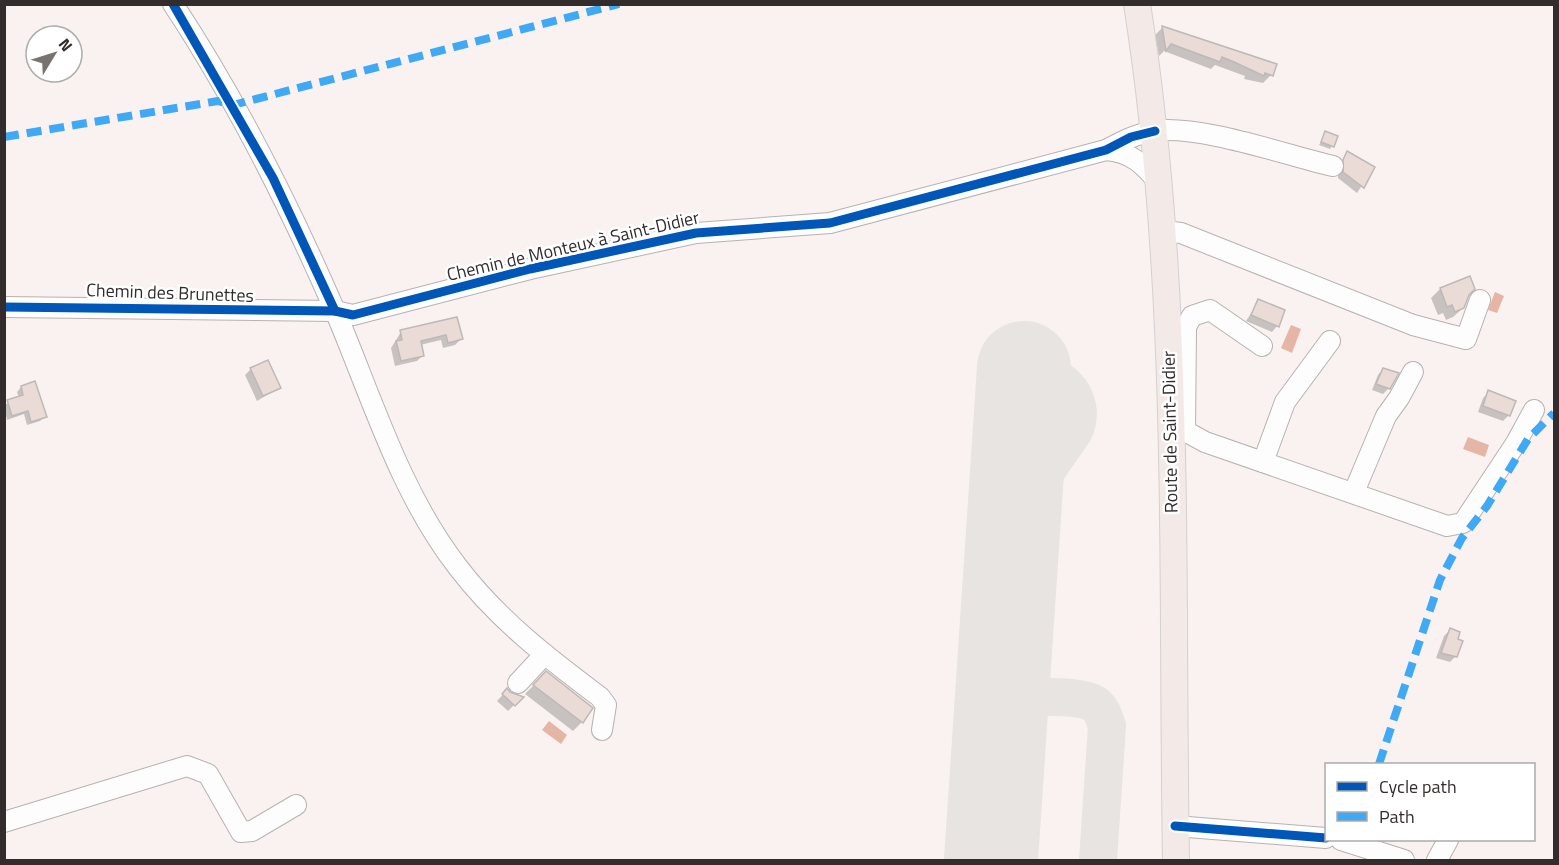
<svg xmlns="http://www.w3.org/2000/svg" width="1559" height="865" font-family="'Titillium Web',sans-serif">
  <style>
    .water { fill: #e5b5a6 }
    .shadow { fill: #0003 }
    .lines { fill: none; stroke-linecap: round; stroke-linejoin: round }
    .taxiway { stroke: #e8e4e2; stroke-width: 38 }
    .runway { stroke: #e8e4e2; stroke-width: 94 }
    .building { fill: #ebdbd7; stroke: #beb8b7; stroke-width: 1.5 }
    .minor-casing { stroke: #b7b2b0; stroke-width: 22 }
    .major-casing { stroke: #d4d0cf; stroke-width: 28 }
    .minor { stroke: #fefdfd; stroke-width: 20 }
    .major { stroke: #f3eae8; stroke-width: 26 }
    .quiet { stroke: #3fa9f5; stroke-width: 8; stroke-dasharray: 15 8; stroke-linecap: butt }
    .cycleway-casing { stroke: #fff; stroke-width: 13 }
    .cycleway { stroke: #0057b8; stroke-width: 9 }
    .labels { text-anchor: middle; stroke-width: 5; stroke-linejoin: round; paint-order: stroke }
    .street-label { font-size: 18px; fill: #322d2c; stroke: #fff }
  </style>
  <rect width="100%" height="100%" fill="#f9f2f0"/>
  <g class="water">
    <path d="M 1495,292 L 1504,296 L 1497,313 L 1488,310 Z"/>
    <path d="M 1291,325 L 1301,329 L 1292,353 L 1281,348 Z"/>
    <path d="M 1468,437 L 1489,445 L 1485,457 L 1463,449 Z"/>
    <path d="M 549,721 L 567,735 L 561,744 L 542,730 Z"/>
  </g>
  <g class="shadow">
    <path d="M 1162,28 L 1271,75 L 1263,83 L 1244,79 L 1245,76 L 1215,65 L 1211,69 L 1164,51 L 1159,56 L 1155,35 Z"/>
    <path d="M 1326,133 L 1332,146 L 1330,149 L 1319,145 Z"/>
    <path d="M 1348,153 L 1373,168 L 1357,193 L 1338,178 L 1338,167 Z"/>
    <path d="M 1469,278 L 1463,308 L 1453,317 L 1446,320 L 1443,313 L 1438,315 L 1431,298 L 1440,289 Z"/>
    <path d="M 1259,301 L 1277,326 L 1272,332 L 1246,321 Z"/>
    <path d="M 456,319 L 461,339 L 455,345 L 443,348 L 441,340 L 420,345 L 423,355 L 417,361 L 395,366 L 391,348 L 401,332 Z"/>
    <path d="M 251,369 L 279,388 L 257,401 L 245,375 Z"/>
    <path d="M 1383,369 L 1389,388 L 1383,394 L 1372,390 L 1378,375 Z"/>
    <path d="M 21,387 L 45,416 L 40,421 L 27,425 L 24,414 L 7,420 L 4,405 L 19,398 L 17,392 Z"/>
    <path d="M 1489,392 L 1509,415 L 1503,421 L 1478,412 L 1483,398 Z"/>
    <path d="M 1450,630 L 1456,656 L 1450,662 L 1436,658 L 1444,636 Z"/>
    <path d="M 546,673 L 582,722 L 573,731 L 525,694 Z"/>
    <path d="M 507,690 L 521,698 L 508,711 L 497,701 Z"/>
  </g>
  <g class="lines">
    <g class="taxiway">
      <path d="M 1013,519 L 1074,431 C 1089,398 1057,363 1024,381"/>
      <path d="M 1002,697 C 1023,698 1080,693 1096,705 C 1102,710 1104,718 1107,726 L 1098,860"/>
    </g>
    <path class="runway" d="M 991,860 L 1024,368"/>
  </g>
  <g class="building">
    <path d="M 1162,26 L 1277,64 L 1273,76 L 1265,73 L 1264,76 L 1234,62 L 1222,57 L 1220,62 L 1171,44 L 1166,51 Z"/>
    <path d="M 1325,131 L 1338,136 L 1334,147 L 1321,142 Z"/>
    <path d="M 1347,151 L 1375,167 L 1364,188 L 1343,172 L 1343,160 Z"/>
    <path d="M 1470,276 L 1475,289 L 1469,295 L 1464,308 L 1455,312 L 1452,305 L 1447,307 L 1440,288 Z"/>
    <path d="M 1258,299 L 1285,310 L 1279,327 L 1251,315 Z"/>
    <path d="M 457,317 L 463,339 L 448,343 L 446,335 L 421,341 L 424,356 L 401,361 L 396,341 L 402,340 L 400,330 Z"/>
    <path d="M 268,360 L 281,388 L 263,396 L 250,368 Z"/>
    <path d="M 1383,368 L 1399,373 L 1390,389 L 1376,384 Z"/>
    <path d="M 35,381 L 47,417 L 31,422 L 28,411 L 12,416 L 7,400 L 23,395 L 21,386 Z"/>
    <path d="M 1488,390 L 1516,401 L 1510,416 L 1483,406 Z"/>
    <path d="M 1450,628 L 1460,632 L 1458,639 L 1463,641 L 1457,657 L 1441,653 Z"/>
    <path d="M 546,671 L 593,708 L 583,723 L 533,685 Z"/>
    <path d="M 507,688 L 510,692 L 524,697 L 515,706 L 502,694 Z"/>
  </g>
  <g class="lines">
    <g class="minor-casing">
      <g id="minor">
        <path d="M 173,4 C 237,101 290,207 336,313 C 372,398 400,492 457,566 C 497,619 548,658 600,697 L 606,705 L 602,730"/>
        <path d="M 1106,150 C 1132,152 1144,165 1160,184"/>
        <path d="M 1164,231 L 1181,233 L 1413,325 L 1466,339 L 1480,300"/>
        <path d="M 4,307 L 335,311 L 353,315 L 530,269 L 696,233 L 830,223 L 1106,150 C 1121,142 1136,134 1153,131 C 1198,124 1286,155 1333,166"/>
        <path d="M 1170,427 L 1185,431 L 1205,442 L 1447,526 L 1463,523 L 1516,443 L 1534,410"/>
        <path d="M 1185,431 L 1186,327 L 1192,316 L 1210,310 L 1262,346"/>
        <path d="M 1263,462 L 1285,402 L 1330,341"/>
        <path d="M 1354,492 L 1386,416 L 1399,398 L 1413,372"/>
        <path d="M 518,683 L 544,655"/>
        <path d="M 4,822 L 187,766 L 208,774 L 241,832 L 252,831 L 296,805"/>
        <path d="M 1175,826 L 1326,838"/>
        <path d="M 1341,840 L 1404,860"/>
        <path d="M 1437,860 L 1448,840"/>
      </g>
    </g>
    <g class="major-casing">
      <path id="major" d="M 1137,4 C 1182,287 1171,575 1176,860"/>
    </g>
    <use href="#minor" class="minor"/>
    <use href="#major" class="major"/>
    <g class="quiet">
      <path d="M 4,137 L 218,101 L 233,105 L 619,4"/>
      <path d="M 1379,764 L 1440,580 L 1462,538 L 1487,506 L 1528,439 L 1554,413"/>
    </g>
    <g class="cycleway-casing">
      <g id="cycleway">
        <path d="M 173,4 L 273,178 L 335,311"/>
        <path d="M 4,307 L 335,311 L 353,315 L 530,269 L 696,233 L 830,223 L 1106,150 L 1131,137 L 1155,131"/>
        <path d="M 1175,826 L 1326,838"/>
      </g>
    </g>
    <use href="#cycleway" class="cycleway"/>
  </g>
  <g class="labels">
    <g class="street-label">
      <text transform="translate(573 246) rotate(-13)" y="6">Chemin de Monteux à Saint-Didier</text>
      <text transform="translate(170 293) rotate(2)" y="6">Chemin des Brunettes</text>
      <text transform="translate(1170 432) rotate(-91)" y="6">Route de Saint-Didier</text>
    </g>
  </g>
  <rect width="1559" height="865" fill="none" stroke="#322d2c" stroke-width="12"/>
  <rect x="1325" y="763" width="210" height="78" fill="#ffffff" stroke="#adabab" stroke-width="1.5"/>
  <rect x="1337" y="782" width="30" height="9" fill="#0057b8" stroke="#adabab" stroke-width="1.5"/>
  <text x="1379" y="793" font-size="18" fill="#322d2c">Cycle path</text>
  <rect x="1337" y="812" width="30" height="9" fill="#3fa9f5" stroke="#adabab" stroke-width="1.5"/>
  <text x="1379" y="823" font-size="18" fill="#322d2c">Path</text>
  <g transform="translate(54 54) rotate(52)"><circle r="28" fill="#ffffff" stroke="#adabab" stroke-width="1.5"/>
  <path d="M0-4.5L10 22L0 15L-10 22Z" fill="#787271"/>
  <text y="-9" font-size="16" font-weight="bold" text-anchor="middle" fill="#322d2c">N</text>
  </g>
</svg>
